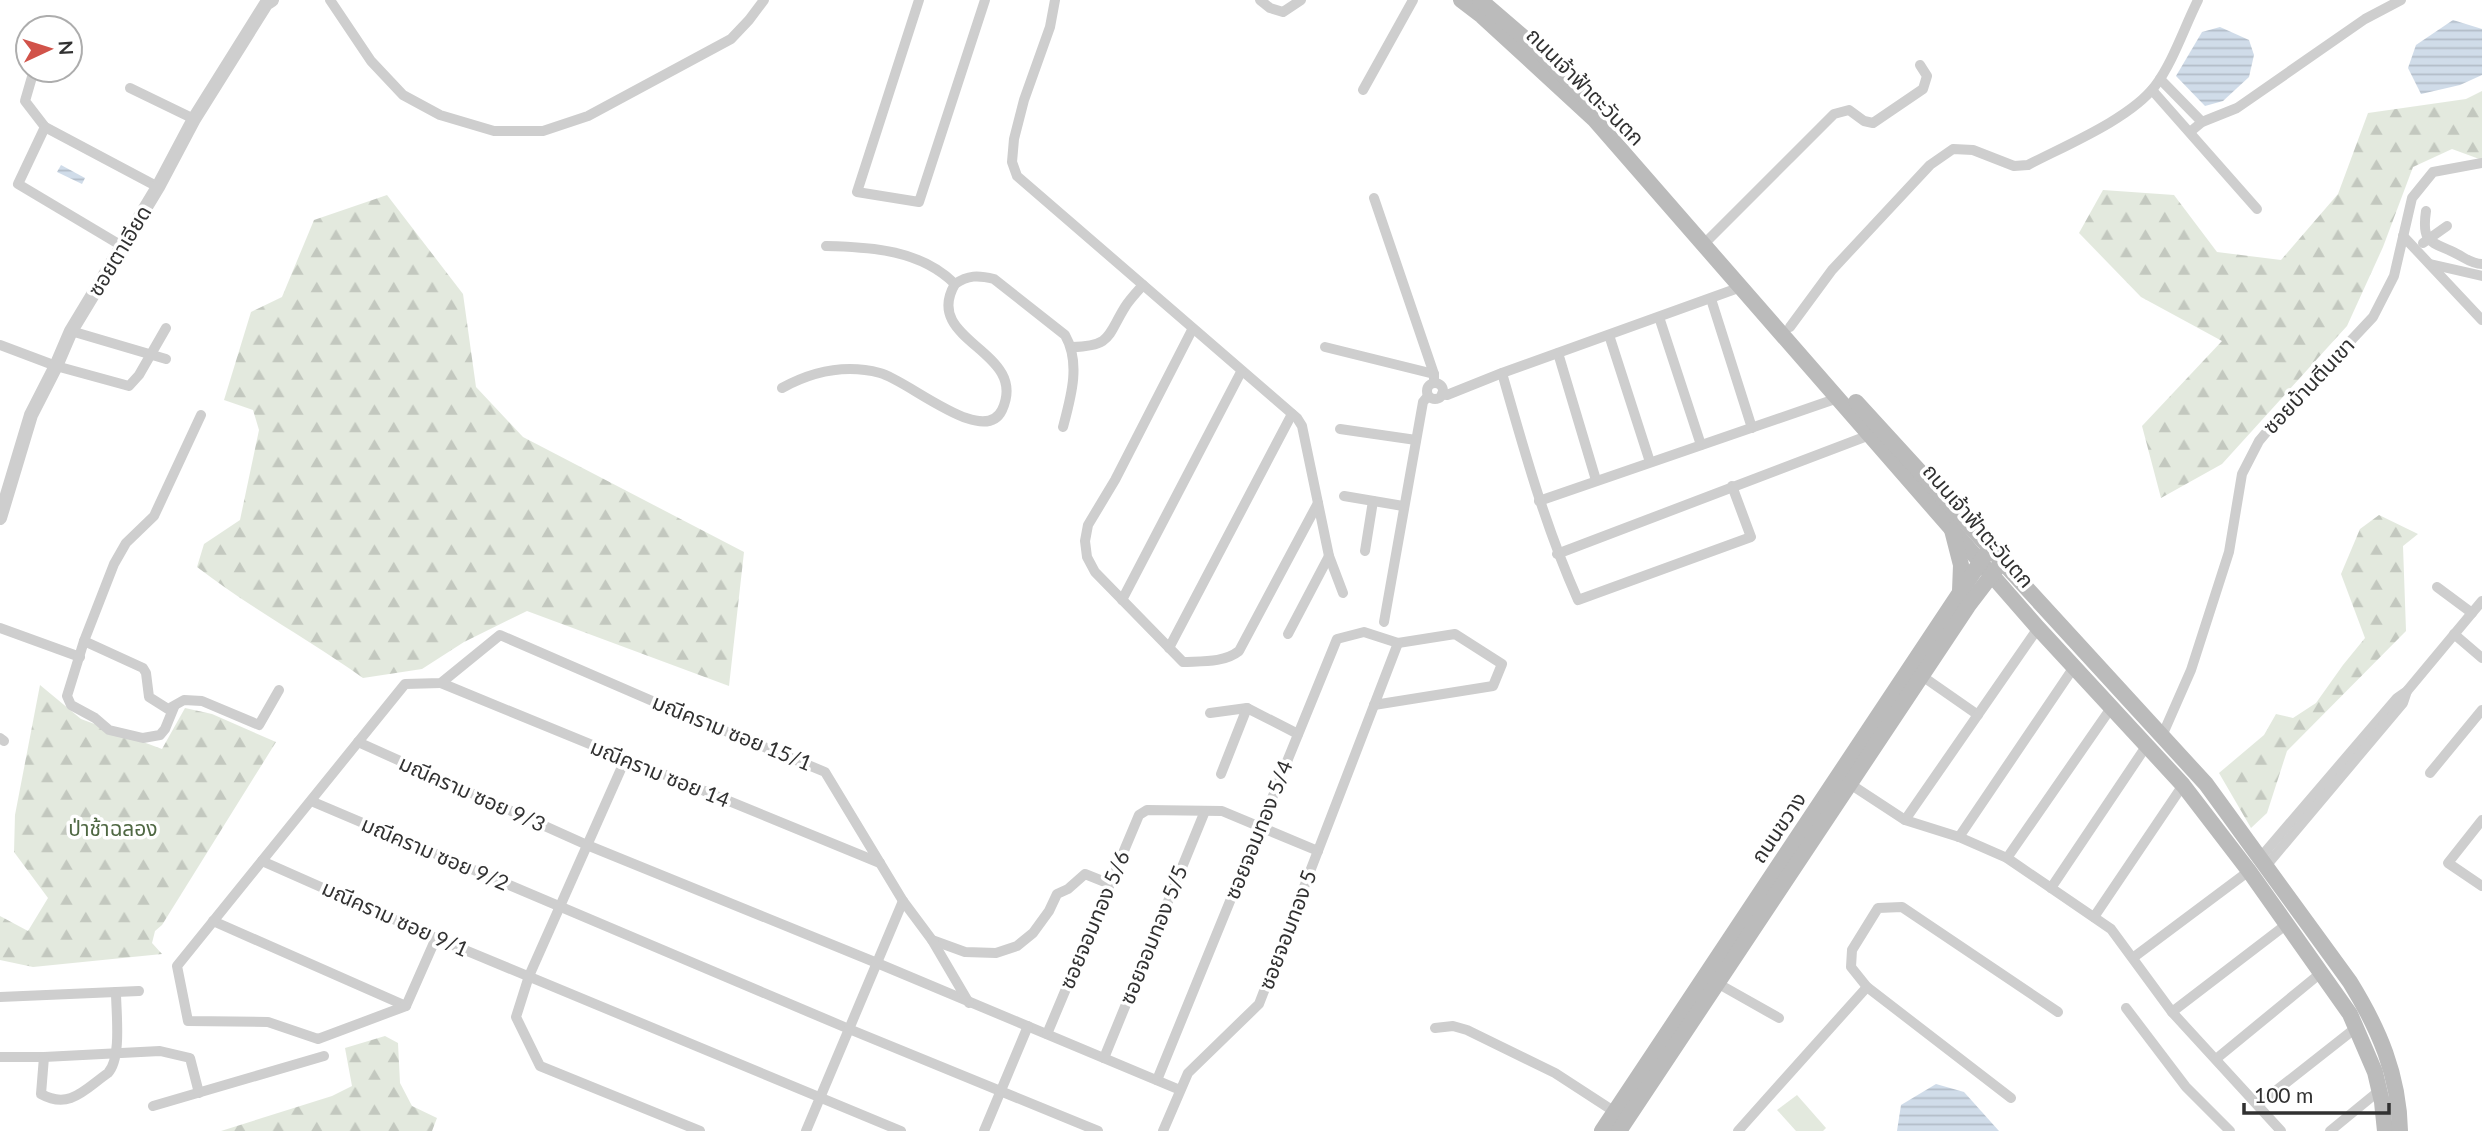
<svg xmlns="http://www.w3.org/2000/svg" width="2482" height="1131" font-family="Lato,'Noto Sans Thai',sans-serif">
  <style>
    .forest { fill: url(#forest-firs) }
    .pitch { fill: #e3e9de }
    .water { fill: url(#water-rules) }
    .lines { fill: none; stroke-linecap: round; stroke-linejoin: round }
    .minor { stroke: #cecece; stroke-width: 10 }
    .tertiary { stroke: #cecece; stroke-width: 14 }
    .secondary { stroke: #bbb; stroke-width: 16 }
    .labels { text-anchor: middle; stroke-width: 7; stroke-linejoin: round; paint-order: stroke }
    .street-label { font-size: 21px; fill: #313131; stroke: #fff }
    .park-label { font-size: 21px; fill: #4f6843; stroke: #fff }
  </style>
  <defs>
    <pattern id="forest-firs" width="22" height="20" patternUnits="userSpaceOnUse" patternTransform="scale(1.75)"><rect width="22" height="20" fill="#e3e9de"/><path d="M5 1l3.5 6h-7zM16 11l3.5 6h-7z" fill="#c3c8bf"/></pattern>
    <pattern id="water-rules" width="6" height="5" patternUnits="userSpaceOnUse" patternTransform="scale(1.75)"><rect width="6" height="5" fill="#d0dce9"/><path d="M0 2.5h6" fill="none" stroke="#b3bdc8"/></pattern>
  </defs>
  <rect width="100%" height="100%" fill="#fff"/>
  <g class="forest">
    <path d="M 2482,91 L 2482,160 L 2452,149 L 2413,167 L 2383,247 L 2347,326 L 2222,464 L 2161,498 L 2142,426 L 2222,341 L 2141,297 L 2079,233 L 2103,190 L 2174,195 L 2217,252 L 2281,260 L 2338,194 L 2368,113 L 2466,99 Z"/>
    <path d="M 387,195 L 463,294 L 476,387 L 523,437 L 744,552 L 729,686 L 527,611 L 464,642 L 422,669 L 363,678 C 308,639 250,608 197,567 L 204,544 L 240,520 L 259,430 L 253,410 L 224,400 L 251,312 L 282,297 L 314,220 Z"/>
    <path d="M 2379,515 L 2418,534 L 2403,546 L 2406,631 L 2287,751 L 2267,813 L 2251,828 L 2219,773 L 2264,735 L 2276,714 L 2293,718 L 2316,703 L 2343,665 L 2365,638 L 2341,574 L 2360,529 Z"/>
    <path d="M 40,685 L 81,719 L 162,749 L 185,708 L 212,714 L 276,742 L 162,925 L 155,931 L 152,943 L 162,954 L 33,967 L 0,960 L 0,916 L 28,931 L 48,898 L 14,852 L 15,815 Z"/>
    <path d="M 385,1036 L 398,1043 L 400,1083 L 412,1106 L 437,1118 L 432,1131 L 221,1131 L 332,1096 L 352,1086 L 345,1048 Z"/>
  </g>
  <path class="pitch" d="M 1797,1095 L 1826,1128 L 1823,1131 L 1796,1131 L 1777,1110 Z"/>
  <g class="water">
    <path d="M 2453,20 L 2482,29 L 2482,75 L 2460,85 L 2421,94 L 2408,68 L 2416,45 Z"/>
    <path d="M 2220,27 L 2249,40 L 2254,55 L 2249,77 L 2223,101 L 2205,106 L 2176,76 L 2202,32 Z"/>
    <path d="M 61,165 L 85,178 L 82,184 L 57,172 Z"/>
    <path d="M 1936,1084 L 1964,1092 L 1999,1131 L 1897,1131 L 1901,1105 Z"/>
  </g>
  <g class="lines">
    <g class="minor">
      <path d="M 330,0 L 371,61 L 403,95 L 440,115 L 494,131 L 543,131 L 588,116 L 731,39 L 749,20 L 764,0"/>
      <path d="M 919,0 L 857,192 L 919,202 L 985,0"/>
      <path d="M 1055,0 L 1050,27 L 1024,100 L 1014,139 L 1012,162 L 1017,176 L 1297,418 L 1302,426 L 1329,556 L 1343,593"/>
      <path d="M 1260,0 L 1270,8 L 1283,12 L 1301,0"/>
      <path d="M 34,70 L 25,101 L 45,127 L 18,184 L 122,246"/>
      <path d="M 2160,79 L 2202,122"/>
      <path d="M 130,88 L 194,119"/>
      <path d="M 1363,90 L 1413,0"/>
      <path d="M 2152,90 L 2257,209"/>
      <path d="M 45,127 L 158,187"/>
      <path d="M 2190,132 L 2202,122 L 2237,108 L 2365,19 L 2401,0"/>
      <path d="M 1374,198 L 1434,374 L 1434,382"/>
      <path d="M 2426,211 C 2421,245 2432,241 2457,254 C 2465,258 2472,264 2482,264"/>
      <path d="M 2403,236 L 2482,320"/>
      <path d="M 1709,239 L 1834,114 L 1849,110 L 1864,121 L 1873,123 L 1923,89 L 1927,76 L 1920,65"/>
      <path d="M 2423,243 L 2447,226"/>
      <path d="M 826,246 C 872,247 921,250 955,284"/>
      <path d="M 2430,264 L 2482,276"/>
      <path d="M 1711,299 L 1752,428"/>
      <path d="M 1659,317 L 1701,445"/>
      <path d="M 1790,327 L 1832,270 L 1930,165 L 1953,149 L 1973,150 L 2014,166 L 2028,165 C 2064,146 2130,119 2155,86 C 2173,62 2184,28 2198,0"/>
      <path d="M 1192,330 L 1115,480 L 1088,525 L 1085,541 L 1087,557 L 1095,572 L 1183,662 C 1201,661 1224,663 1239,651 L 1318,503"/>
      <path d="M 71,331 L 166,359"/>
      <path d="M 1609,335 L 1650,462"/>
      <path d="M 0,345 L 56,366 L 129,386 L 139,375 L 166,328"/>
      <path d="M 1072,347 C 1112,346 1107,336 1125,307 C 1130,299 1137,292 1143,285"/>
      <path d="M 1325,347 L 1434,374"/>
      <path d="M 1558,353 L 1596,480"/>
      <path d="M 1502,373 C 1524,450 1545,526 1578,600 L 1751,537 L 1732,486"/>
      <circle cx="1435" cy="391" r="8"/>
      <path d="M 782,388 C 813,371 846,364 880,373 C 908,380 984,448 1002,410 C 1030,350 921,342 955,284 C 968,275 978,275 994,279 L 1065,335 C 1081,363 1071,397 1063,427"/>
      <path d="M 1442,394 L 1447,395 L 1502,373 L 1741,287"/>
      <path d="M 1340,429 L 1416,440"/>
      <path d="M 1344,496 L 1403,506"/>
      <path d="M 1539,501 L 1838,398"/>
      <path d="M 1365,551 L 1373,501"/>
      <path d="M 1557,554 L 1875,433"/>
      <path d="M 2437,587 L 2472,613"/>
      <path d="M 1122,600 L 1241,372"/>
      <path d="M 1384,622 L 1423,402 L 1428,396"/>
      <path d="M 0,628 L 80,657"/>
      <path d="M 1288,634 L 1329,556"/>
      <path d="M 2454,634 L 2482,658"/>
      <path d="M 84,641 L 143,668 L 146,673 L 149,697 L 168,709 L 184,700 L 202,701 L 259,725 L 279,690"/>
      <path d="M 1169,648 L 1292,414"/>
      <path d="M 1922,676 L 1978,715"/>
      <path d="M 441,683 L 880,863"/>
      <path d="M 1374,705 L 1493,686 L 1502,664 L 1455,634 L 1398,643"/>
      <path d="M 174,707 L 165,729 L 160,735 L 143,738 L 109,730 L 95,718 L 71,705 L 67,696 L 84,641 L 114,564 L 126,543 L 154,516 L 201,415"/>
      <path d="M 1210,713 L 1247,708 L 1298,734"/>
      <path d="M 2162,736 L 2191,670 L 2229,552 L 2242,474 L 2259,441 L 2280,416 L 2373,317 L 2394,276 L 2412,198 L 2433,172 L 2482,163"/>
      <path d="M 0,738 L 4,741"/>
      <path d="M 358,742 L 587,845 L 877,963 L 1180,1090"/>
      <path d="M 625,760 L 529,976 L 516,1017 L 540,1066 L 700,1131"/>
      <path d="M 2430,773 L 2482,710"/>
      <path d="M 1221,774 L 1247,708"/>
      <path d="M 1847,782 L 1905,820 L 1959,837 L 2007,858 L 2111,929 L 2172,1012 L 2281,1131"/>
      <path d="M 311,801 L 849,1029 L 1098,1131"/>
      <path d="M 1905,820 L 2038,628"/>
      <path d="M 2482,820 L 2448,863 L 2482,886"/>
      <path d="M 1959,837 L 2074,667"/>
      <path d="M 2007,858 L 2111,708"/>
      <path d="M 2260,858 L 2397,698 L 2407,691 L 2482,601"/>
      <path d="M 262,861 L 436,938 L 901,1131"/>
      <path d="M 2266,866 L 2403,703 L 2407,691"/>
      <path d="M 2051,888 L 2147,745"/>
      <path d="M 2094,917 L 2183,785"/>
      <path d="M 213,921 L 406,1006"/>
      <path d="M 436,938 L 406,1006 L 318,1039 L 268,1022 L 188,1021 L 177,966 L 405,684 L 441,683 L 500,635 L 650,700 L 825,772 L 903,901 L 932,940 L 965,952 L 996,953 L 1017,946 L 1033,933 L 1049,911 L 1057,894 L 1068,889 L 1085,874 L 1110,884"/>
      <path d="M 932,940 L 969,1003"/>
      <path d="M 2134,957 L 2249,871"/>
      <path d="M 1717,983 L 1779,1018"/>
      <path d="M 0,997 L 139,991"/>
      <path d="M 2126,1008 L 2186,1087 L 2230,1131"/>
      <path d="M 2172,1012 L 2287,924"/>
      <path d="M 1435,1028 L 1453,1026 L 1467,1030 L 1555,1073 L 1615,1112"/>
      <path d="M 1047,1034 L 1139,815 L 1147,810 L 1222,811 L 1318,851"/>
      <path d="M 0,1057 L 44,1057 L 160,1051 L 190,1058 L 199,1093"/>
      <path d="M 44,1057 L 41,1094 C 70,1110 85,1089 108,1073 C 122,1058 116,1012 116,992"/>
      <path d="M 1104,1058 L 1205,811"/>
      <path d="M 2216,1059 L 2322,972"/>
      <path d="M 1157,1080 L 1337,639 L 1364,632 L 1398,643"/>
      <path d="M 2011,1098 L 1867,987 L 1851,967 L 1852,950 L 1878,908 L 1902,907 L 2058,1012"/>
      <path d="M 2259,1104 L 2357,1027"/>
      <path d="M 153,1106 L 324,1056"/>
      <path d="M 806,1131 L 903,901"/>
      <path d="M 984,1131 L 1028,1026"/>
      <path d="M 1163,1131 L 1188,1073 L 1259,1004 L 1398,643"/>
      <path d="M 1738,1131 L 1867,987"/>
      <path d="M 2330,1131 L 2380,1090"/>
    </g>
    <path class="tertiary" d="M 0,518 L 31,415 L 56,366 L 71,331 L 158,187 L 194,119 L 266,4 L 272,0"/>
    <g class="secondary">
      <path d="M 1461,0 L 1482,16 L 1594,119 L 2038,628 L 2183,785 L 2249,871 L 2350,1014 L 2375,1072 L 2382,1102 L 2385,1131"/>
      <path d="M 1480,0 L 1537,49 L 1583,95"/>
      <path d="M 1856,402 L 2206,784 L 2350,982 C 2379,1029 2399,1075 2400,1131"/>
      <path d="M 1952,530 L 1961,565 L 1960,591"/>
      <path d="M 1602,1131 L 1985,555"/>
      <path d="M 1619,1131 L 1968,606 L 1997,568"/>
    </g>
  </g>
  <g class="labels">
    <g class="street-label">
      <text transform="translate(1585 87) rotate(45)" y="7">ถนนเจ้าฟ้าตะวันตก</text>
      <text transform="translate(120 251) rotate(-59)" y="7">ซอยตาเอียด</text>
      <text transform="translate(2309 386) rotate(-47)" y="7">ซอยบ้านตีนเขา</text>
      <text transform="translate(1978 526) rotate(49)" y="7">ถนนเจ้าฟ้าตะวันตก</text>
      <text transform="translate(732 733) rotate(22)" y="7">มณีคราม ซอย 15/1</text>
      <text transform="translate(660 774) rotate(22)" y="7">มณีคราม ซอย 14</text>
      <text transform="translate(472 794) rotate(24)" y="7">มณีคราม ซอย 9/3</text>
      <text transform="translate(1779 828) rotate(-56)" y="7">ถนนขวาง</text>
      <text transform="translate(1259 830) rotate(-68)" y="7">ซอยจอมทอง 5/4</text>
      <text transform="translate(435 854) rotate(23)" y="7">มณีคราม ซอย 9/2</text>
      <text transform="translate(395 919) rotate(24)" y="7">มณีคราม ซอย 9/1</text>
      <text transform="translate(1095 920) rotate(-67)" y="7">ซอยจอมทอง 5/6</text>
      <text transform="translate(1288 930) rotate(-69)" y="7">ซอยจอมทอง 5</text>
      <text transform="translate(1154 935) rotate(-68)" y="7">ซอยจอมทอง 5/5</text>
    </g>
    <g class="park-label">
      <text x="113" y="836">ป่าช้าฉลอง</text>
    </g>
  </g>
  <g transform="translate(49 49) rotate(86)"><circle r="33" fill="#ffffff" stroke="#adadad" stroke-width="2"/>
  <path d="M0-5L12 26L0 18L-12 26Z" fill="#d1534a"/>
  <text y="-10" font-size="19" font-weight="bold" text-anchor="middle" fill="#313131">N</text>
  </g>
  <path d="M2244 1103v10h145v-10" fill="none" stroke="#313131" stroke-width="3.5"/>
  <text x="2254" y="1103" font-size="21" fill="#313131" stroke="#ffffff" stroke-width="5" paint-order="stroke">100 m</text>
</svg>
